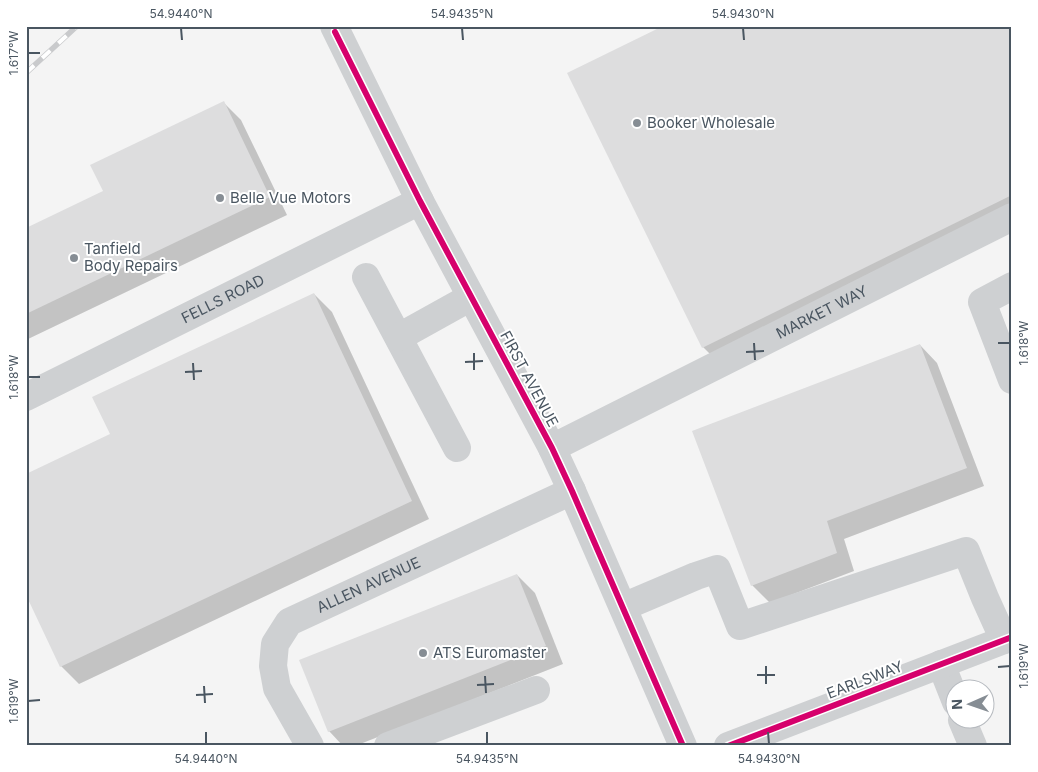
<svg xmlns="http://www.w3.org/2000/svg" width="1038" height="772" font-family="Inter,sans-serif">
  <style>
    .shadow { fill: #0003 }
    .building { fill: #ddddde }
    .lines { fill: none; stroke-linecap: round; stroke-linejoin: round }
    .minor { stroke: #ced0d2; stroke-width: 28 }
    .rail-casing { stroke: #c9cacc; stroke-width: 5.5 }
    .rail { stroke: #fff; stroke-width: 4; stroke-dasharray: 11; stroke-linecap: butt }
    .cycleway-casing { stroke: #fff; stroke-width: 9 }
    .cycleway { stroke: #d6006c; stroke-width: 6 }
    .ticks { fill: none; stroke: #4a5661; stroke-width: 2 }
    .poi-dot { fill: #868d94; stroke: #fff; stroke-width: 2 }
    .labels { text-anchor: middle; stroke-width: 4; stroke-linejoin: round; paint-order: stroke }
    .poi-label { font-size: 15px; fill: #4a5661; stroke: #fff; text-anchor: start }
    .street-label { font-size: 15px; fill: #4a5661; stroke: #fff }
    .neatline { fill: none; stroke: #4a5661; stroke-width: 2 }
    .ticks-label { font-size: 12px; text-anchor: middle; fill: #4a5661 }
  </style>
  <rect width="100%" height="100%" fill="#f4f4f4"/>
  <g class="shadow">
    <path d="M 1012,26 L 1012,216 L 717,361 L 703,347 Z"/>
    <path d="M 223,102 L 241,120 L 287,215 L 26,340 L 26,229 L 105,192 Z"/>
    <path d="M 314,294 L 332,312 L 429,519 L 79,684 L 61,666 L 26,592 L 112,435 Z"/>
    <path d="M 920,345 L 937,363 L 984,486 L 844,539 L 854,571 L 770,603 L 752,585 Z"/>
    <path d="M 517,575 L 535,593 L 563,664 L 355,746 L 343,746 L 329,731 Z"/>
  </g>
  <g class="building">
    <path d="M 663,26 L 1012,26 L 1012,195 L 702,348 L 567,73 Z"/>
    <path d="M 224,101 L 270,197 L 26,314 L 26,228 L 103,191 L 90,165 Z"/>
    <path d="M 314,293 L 412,501 L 60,667 L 26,595 L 26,474 L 110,434 L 92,397 Z"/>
    <path d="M 920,344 L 967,468 L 827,521 L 837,553 L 751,586 L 692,431 Z"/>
    <path d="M 517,574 L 546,646 L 328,732 L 299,660 Z"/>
  </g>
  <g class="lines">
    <g class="minor">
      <path d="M 334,26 L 420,201 L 552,448 L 572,491 L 683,746"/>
      <path d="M 366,277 L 457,448"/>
      <path d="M 1012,286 L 982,302 L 1012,380"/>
      <path d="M 399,337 L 471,297"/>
      <path id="s1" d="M 26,397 L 420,201"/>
      <path id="s2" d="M 552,448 L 1012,217"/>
      <path d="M 623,607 L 696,576 L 717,569 L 740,626 L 966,551 L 985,598 L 1004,640"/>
      <path d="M 941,664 L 956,702"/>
      <path d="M 962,720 L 973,746"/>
      <path id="s3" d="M 310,746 L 277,688 L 273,666 L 275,644 L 289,622 L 572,491"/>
      <path d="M 388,746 L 536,690"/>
      <path d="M 728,746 L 1012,637"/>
    </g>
    <g class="rail-casing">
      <path id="rail" d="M 26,73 L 77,26"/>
    </g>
    <use href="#rail" class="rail"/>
    <g class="cycleway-casing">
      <g id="cycleway">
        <path d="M 335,32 L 420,201 L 552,448 L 572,491 L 683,746"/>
        <path d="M 728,746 L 1012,637"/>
      </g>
    </g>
    <use href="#cycleway" class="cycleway"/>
  </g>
  <path class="ticks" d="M 181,28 L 182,40M 462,28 L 463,40M 743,28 L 744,40M 28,53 L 40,53M 754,343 L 755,360M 998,343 L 1010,343M 746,352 L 764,351M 474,353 L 474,370M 465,362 L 483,361M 193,363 L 194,380M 185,372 L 202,371M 28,377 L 40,377M 766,666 L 766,684M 998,667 L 1010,666M 757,675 L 775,675M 485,676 L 486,693M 477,685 L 494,684M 204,686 L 205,703M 196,695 L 213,694M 28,701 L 40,700M 206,732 L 206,744M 487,732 L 487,744M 768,732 L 769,744"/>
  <g class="poi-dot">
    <circle cx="637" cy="123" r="5"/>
    <circle cx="220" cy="198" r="5"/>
    <circle cx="74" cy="258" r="5"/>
    <circle cx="423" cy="653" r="5"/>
  </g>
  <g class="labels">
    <g class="poi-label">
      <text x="647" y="128">Booker Wholesale</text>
      <text x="230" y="203">Belle Vue Motors</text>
      <text x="84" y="254">Tanfield<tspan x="84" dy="17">Body Repairs</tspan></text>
      <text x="433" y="658">ATS Euromaster</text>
    </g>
    <g class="street-label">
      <text dy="5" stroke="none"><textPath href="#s1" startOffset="220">FELLS ROAD</textPath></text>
      <text dy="5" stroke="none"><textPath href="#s2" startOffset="302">MARKET WAY</textPath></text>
      <text transform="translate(529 379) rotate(62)" y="5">FIRST AVENUE</text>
      <text dy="5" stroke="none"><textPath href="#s3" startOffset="225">ALLEN AVENUE</textPath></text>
      <text transform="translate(865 680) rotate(-21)" y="5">EARLSWAY</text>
    </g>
  </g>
  <rect width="1038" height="772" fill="none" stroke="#ffffff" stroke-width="55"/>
  <g transform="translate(970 704) rotate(268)"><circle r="24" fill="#ffffff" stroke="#b7bbc0"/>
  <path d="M0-4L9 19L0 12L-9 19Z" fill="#868d94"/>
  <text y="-8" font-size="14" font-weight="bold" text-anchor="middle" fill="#4a5661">N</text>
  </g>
  <rect x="28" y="28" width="982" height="716" class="neatline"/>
  <g class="ticks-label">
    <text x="181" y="18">54.9440°N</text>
    <text x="462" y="18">54.9435°N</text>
    <text x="743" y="18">54.9430°N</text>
    <text transform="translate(14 53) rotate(-90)" y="4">1.617°W</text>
    <text transform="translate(1024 343) rotate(-90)" y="4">1.618°W</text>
    <text transform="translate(14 377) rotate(-90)" y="4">1.618°W</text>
    <text transform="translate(1024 666) rotate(-90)" y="4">1.619°W</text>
    <text transform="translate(14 701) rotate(-90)" y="4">1.619°W</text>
    <text x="206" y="763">54.9440°N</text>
    <text x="487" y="763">54.9435°N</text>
    <text x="769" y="763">54.9430°N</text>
  </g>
</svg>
